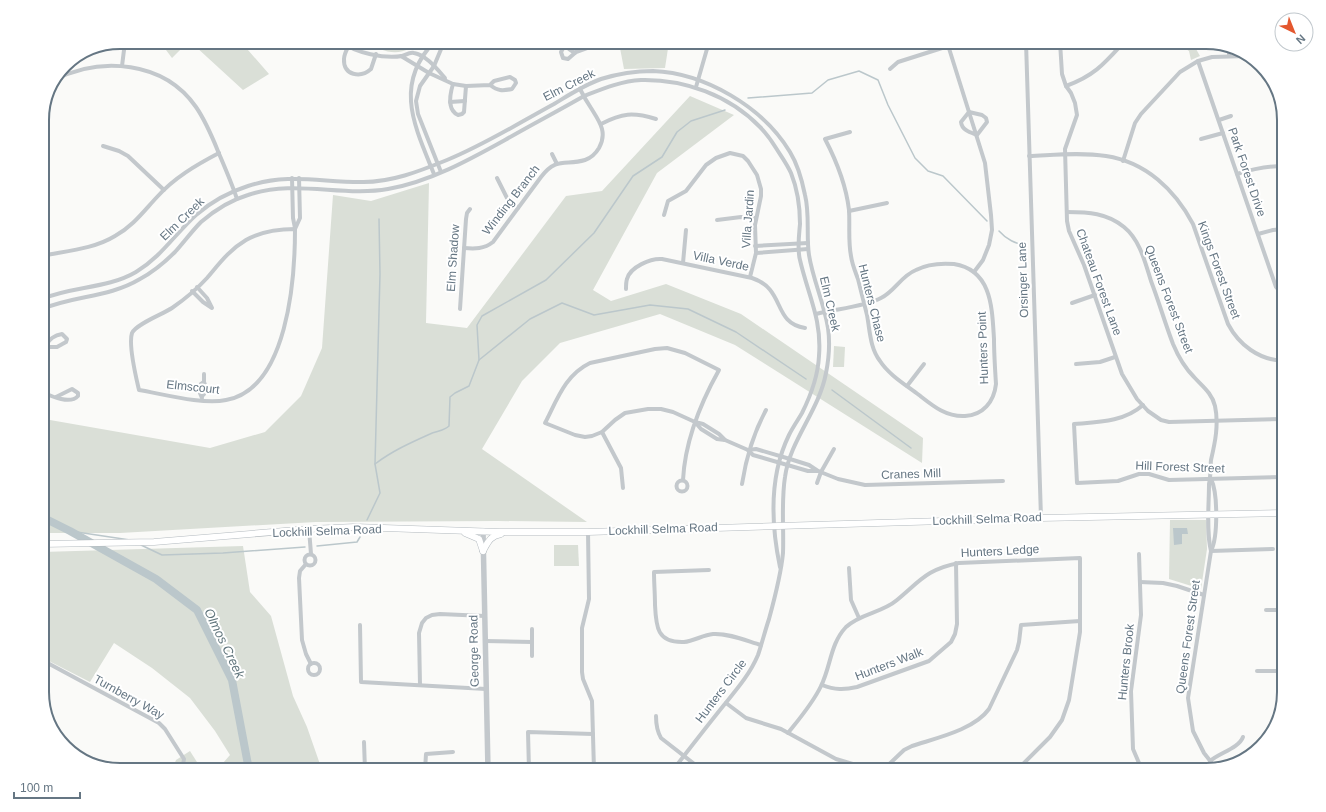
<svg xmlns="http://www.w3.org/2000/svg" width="1326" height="812" font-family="Helvetica,sans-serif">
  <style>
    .green { fill: #dadfd7 }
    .water { fill: #bbc7cb }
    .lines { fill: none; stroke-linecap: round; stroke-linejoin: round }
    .stream { stroke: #bbc7cb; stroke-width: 1.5 }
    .river { stroke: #bbc7cb; stroke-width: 8 }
    .secondary-casing { stroke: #b3babf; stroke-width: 7 }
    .minor { stroke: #c3c8cc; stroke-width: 4 }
    .tertiary { stroke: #c3c8cc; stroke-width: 5.5 }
    .secondary { stroke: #fff; stroke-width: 6 }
    .labels { text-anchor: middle; stroke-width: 4; stroke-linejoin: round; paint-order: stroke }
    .street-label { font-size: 12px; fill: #657683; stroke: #fff }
    .water-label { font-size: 13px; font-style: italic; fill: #60757c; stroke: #fff }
    .rim { fill: none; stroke: #657683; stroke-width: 2 }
  </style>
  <rect width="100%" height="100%" fill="#fafaf8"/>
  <g class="green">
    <path d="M 160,42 L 241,42 L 269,74 L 243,90 L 195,46 L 186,44 L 172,58 Z"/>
    <path d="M 377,42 L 412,42 L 411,48 C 398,54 392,53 379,49 Z"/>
    <path d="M 611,42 L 669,42 L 665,68 L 624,69 L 620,48 Z"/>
    <path d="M 1165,42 L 1189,42 L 1196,49 L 1200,56 L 1191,60 L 1189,51 L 1186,49 Z"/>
    <path d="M 690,96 L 734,115 L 657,173 L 593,290 L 611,301 L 666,284 L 741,314 L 923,438 L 922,463 L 735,345 L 660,314 L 560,343 L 522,381 L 482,449 L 587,522 L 498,521 L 316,522 L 120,533 L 42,533 L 42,416 L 50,420 L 210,448 L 265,432 L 301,396 L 322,348 L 333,195 L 371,201 L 429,183 L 426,323 L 467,328 L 566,196 L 602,191 Z"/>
    <path d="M 834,346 L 845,347 L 844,367 L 833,367 Z"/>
    <path d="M 1170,520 L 1206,520 L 1207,549 L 1201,589 L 1169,579 Z"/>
    <path d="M 554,545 L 578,545 L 579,566 L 554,566 Z"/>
    <path d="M 243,546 L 250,592 L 271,616 L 293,696 L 307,727 L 322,770 L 211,770 L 223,763 L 230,755 L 215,731 L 190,698 L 152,668 L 114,643 L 90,682 L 47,660 L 42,656 L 42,552 Z"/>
    <path d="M 190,751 L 202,770 L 172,770 L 176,760 Z"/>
  </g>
  <path class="water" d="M 1173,528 L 1187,528 L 1188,534 L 1182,534 L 1182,544 L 1174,545 Z"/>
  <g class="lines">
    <g class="stream">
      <path d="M 748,98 L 812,93 L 828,80 L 859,71 L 878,80 L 888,105 L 915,158 L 928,171 L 943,176 L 987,221"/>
      <path d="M 999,231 C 1007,240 1015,243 1026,246"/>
      <path d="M 479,360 L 530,319 L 562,303 L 594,315 L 650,305 L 688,309 L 736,332 L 806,379"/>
      <path d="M 832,390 L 911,448"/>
      <path d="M 375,464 L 380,274 L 379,219"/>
      <path d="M 367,520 L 380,493 L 375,464 C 392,451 410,443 430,434 C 436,431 444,431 449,426 L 450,397 L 455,393 L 469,386 L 479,360 L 477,325 L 482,316 L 546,280 L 594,233 L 633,176 L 662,157 L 677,132 L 691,121 L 725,110"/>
      <path d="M 70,531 L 130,540"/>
      <path d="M 141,545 L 162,555 L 223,553 L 305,547"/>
      <path d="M 317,546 L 357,542 L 360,537"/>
    </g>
    <path class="river" d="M 42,517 L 70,531 L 156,579 L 197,610 L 232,680 L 249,770"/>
    <g class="secondary-casing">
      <g id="secondary">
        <path d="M 465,533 L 479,539 L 483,551"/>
        <path d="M 42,544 L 154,542 L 309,529 L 355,527 L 499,532 L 588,532 L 1041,518 L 1284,513"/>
        <path d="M 483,551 C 488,542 490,536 501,534"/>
      </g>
    </g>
    <g class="minor">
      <path d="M 342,42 C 355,53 385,59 402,56 C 406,55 409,52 414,53 C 426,55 437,69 445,78"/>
      <path d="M 563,42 L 569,49 L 575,53"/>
      <path d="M 570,42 L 565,45 L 561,52 L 563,58 L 568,59 L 576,52 L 587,48 L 589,42"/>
      <path d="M 763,42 C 776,49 788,48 802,44"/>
      <path d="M 947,42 L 985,163 L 991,215 L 992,230 L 989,245 L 983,260 L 974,272"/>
      <path d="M 1026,42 L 1041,518"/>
      <path d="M 1060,42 L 1062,74 L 1066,86 L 1071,93 L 1075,103 L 1077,115 L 1065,149 L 1067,221 L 1069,231 L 1084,265 L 1122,374 L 1137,399 L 1148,411 L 1161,420 L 1169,422 L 1284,419"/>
      <path d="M 348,47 C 346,51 344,55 344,59 C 343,76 361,78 371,69 L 376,54"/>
      <path d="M 1229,48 L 1229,56"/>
      <path d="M 401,56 L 429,73 L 453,84 L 466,86 L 490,85 L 494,81 L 510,77 L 515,80 L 516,83 L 512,89 C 502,91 498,91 490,85"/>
      <path d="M 1198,61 L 1276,287 L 1284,296"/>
      <path d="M 122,66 L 125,42"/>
      <path d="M 890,69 L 898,62 L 961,42"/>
      <path d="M 54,80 C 101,56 164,61 196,107 C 207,123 213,139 220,156 C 226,170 232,184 237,199"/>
      <path d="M 453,84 C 450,94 447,110 458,115 L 462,114 L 464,112 L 466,86"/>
      <path d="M 1066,86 C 1094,76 1104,64 1124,42"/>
      <path d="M 696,87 L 709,42"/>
      <path d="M 450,102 L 465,101"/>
      <path d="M 969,112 L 982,115 L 986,118 L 987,122 L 977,135 C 969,132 962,130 961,122 Z"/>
      <path d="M 1219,120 L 1231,116"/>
      <path d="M 601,124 C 622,113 633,112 656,119"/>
      <path d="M 1201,139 L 1223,133"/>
      <path d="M 103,146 L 119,151 L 128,156 L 164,190"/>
      <path d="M 552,154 L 557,164"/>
      <path d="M 1029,156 C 1054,155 1081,152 1106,156 C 1146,162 1175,190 1193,224 L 1228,324 C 1239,345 1259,360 1284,361"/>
      <path d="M 1123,161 L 1135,123 L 1141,114 L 1180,72 L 1198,61 L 1212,57 L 1248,56"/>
      <path d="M 441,172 L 418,114 L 416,101 L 420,86 L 434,66 L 444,42"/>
      <path d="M 434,174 C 415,127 393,85 434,42"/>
      <path d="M 1237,174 C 1253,169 1267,166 1284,166"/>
      <path d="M 292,178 L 293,218 L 295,228"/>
      <path d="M 497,178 L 507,198 L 518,208"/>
      <path d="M 849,211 L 887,203"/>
      <path d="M 1067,212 C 1088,212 1107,213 1124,227 C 1140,240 1145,262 1151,281 C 1159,302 1165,323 1173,344 C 1178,356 1185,368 1194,377 C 1202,386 1212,393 1215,406 C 1219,424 1215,443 1211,460 C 1210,468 1211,476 1209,484 C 1209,506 1206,531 1211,551"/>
      <path d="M 664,215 L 668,201 L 686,191 L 706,165 L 716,158 L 730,153 L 743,156 L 748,161 L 757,175 L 761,189 L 761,196 L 755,225 L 756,253 L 750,277"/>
      <path d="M 717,220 L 741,217 L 756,218"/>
      <path d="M 295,229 C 295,278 288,389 226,400 C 203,405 163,394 139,390 C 136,377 128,345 132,333 C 136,324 163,314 172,308 C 185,299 197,289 207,278 C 219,264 229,250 246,240 C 262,231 278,229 295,229 Z"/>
      <path d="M 295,229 L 300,218 L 299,178"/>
      <path d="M 1258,234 L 1273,230 L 1284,229"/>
      <path d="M 755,246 L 808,243"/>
      <path d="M 464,248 C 475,249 484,249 493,242 L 541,177 C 557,156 566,166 585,160 C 591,158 596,153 599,148 C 608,132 599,121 591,108 C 587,102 583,95 580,89"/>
      <path d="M 756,253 L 808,249"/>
      <path d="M 42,256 C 66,251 94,249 115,236 C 133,226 143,212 157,197 C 174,178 196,165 219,153"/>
      <path d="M 683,263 L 686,230"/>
      <path d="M 626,289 C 626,285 626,282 627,279 C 630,267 651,258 662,259 L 752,278 C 786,289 772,323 805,328"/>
      <path d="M 192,291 L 203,302 L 212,308 L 207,298 L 197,287"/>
      <path d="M 42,299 C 72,286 107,289 136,272 C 161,257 175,234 196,215 C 211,202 229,192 248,186 C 288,173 320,182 360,182 C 390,183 420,171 447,160 C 484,145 519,123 554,104 C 569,95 584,85 601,79 C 617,74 636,71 653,71 C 705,73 763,107 790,152 C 798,165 802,180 805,195 C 810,215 806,235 809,255 C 813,280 824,303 828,328 C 830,342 829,358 826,373 C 819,411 790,440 785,477 C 781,502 784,528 783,553 C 781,575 775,597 769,619 C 765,631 762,643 758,655 C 750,674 737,689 724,705 C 707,726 690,748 673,770"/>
      <path d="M 1072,303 L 1095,295"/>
      <path d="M 42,309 C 75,295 108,298 140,279 C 153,272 165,262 175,252 C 184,242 192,231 201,222 C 215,210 231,200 248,195 C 294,179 342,197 388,189 C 429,182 469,160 505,140 C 531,125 558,111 584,96 C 602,89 621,81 641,80 C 684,79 729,95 760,127 C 766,133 771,140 776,148 C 781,156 787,164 791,173 C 797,188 800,208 800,224 C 799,236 797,249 800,260 C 808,295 822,319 819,356 C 818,376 811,395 802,413 C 798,420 793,427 789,435 C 769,476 771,524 780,567"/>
      <path d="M 460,309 L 466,219 L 467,213 L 470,209"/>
      <path d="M 816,314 C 835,309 864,307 881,298 C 895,291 901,276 916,270 C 927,264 941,263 954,264 C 992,270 992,308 994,339 C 994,354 995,369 996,384 C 994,402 983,415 965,416 C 946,417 933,406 919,395 C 906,385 889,375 880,361 C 870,348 870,331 867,315 C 864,303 861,291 858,279 C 855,271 852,264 851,256 C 848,241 850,226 849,210 C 846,184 837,162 825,139 L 850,132"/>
      <path d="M 42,347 L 57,347 L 66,342 L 67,339 L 62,334 C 54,335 50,339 45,346"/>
      <path d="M 1076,364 L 1100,362 L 1115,357"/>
      <path d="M 907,386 L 924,364"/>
      <path d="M 42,392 C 51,396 70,405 78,396 L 78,393 L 72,389 L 56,397"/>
      <path d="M 202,396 L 204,394 L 205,385 L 204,382 L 204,374"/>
      <path d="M 202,398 L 200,393 L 201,384 L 204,382"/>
      <path d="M 1143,405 C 1124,422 1098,422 1074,424 L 1077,483 L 1118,481 L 1139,474 L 1149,474 L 1169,480 L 1284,477"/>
      <path d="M 695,422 L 701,429 L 717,439 L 725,440 L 748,450 L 753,455 L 808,471 L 818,471"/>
      <path d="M 602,432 L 621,468 L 623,488"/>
      <path d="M 748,450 L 756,449 L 790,459 L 809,465 L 818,471 L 838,479 L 865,485 L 1003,481"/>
      <path d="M 1211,479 C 1218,493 1218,537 1211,551 L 1188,698 L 1193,731 L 1204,753 L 1215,767"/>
      <path d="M 683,480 C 685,441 700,404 719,370 L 685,353 L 667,348 L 655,349 L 590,363 C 565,375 557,400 545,423 L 575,435 L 585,437 L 592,436 L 602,432 L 615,420 L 625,413 L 648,409 L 661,409 L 673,412 L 695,422 L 703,424 L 719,434 L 725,440"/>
      <circle cx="682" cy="486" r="5.5"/>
      <path d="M 817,483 L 821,472 L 834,449"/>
      <path d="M 742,484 C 746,458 753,434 766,410"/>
      <path d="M 309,529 L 311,554"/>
      <path d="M 588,532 L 589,599 L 582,628 L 582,672 L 583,679 L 592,701 L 594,770"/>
      <path d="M 1211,551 L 1273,549"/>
      <path d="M 1139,554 L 1141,615 L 1131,691 L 1133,749 L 1142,770"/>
      <circle cx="310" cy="560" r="5.5"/>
      <path d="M 306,564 L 300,571 L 299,578 L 302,640 L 306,654 L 311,664"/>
      <path d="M 849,568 L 851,600 L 859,618"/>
      <path d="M 709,570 L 654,572 C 654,583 655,594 655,605 C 656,627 657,643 684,642 C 694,641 703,635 713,634 C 729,633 747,641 761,645"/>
      <path d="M 1140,582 L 1163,583 L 1177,586 L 1204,595"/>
      <path d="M 1266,610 L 1284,610"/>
      <path d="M 360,625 L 361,682 L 486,689"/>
      <path d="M 485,641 L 532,642"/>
      <path d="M 532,656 L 532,629"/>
      <path d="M 42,660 L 159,723 L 165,729 L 184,759 L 182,770"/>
      <circle cx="314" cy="669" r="6"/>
      <path d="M 1257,671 L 1284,671"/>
      <path d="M 420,685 L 419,633 L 422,623 L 426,618 L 432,615 L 440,614 L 485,616"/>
      <path d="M 822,685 C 835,690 844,690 857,687 L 929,661 L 951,642 L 955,634 L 957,624 L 956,563"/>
      <path d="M 726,703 L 746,718 L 781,729 L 836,759 L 873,770"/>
      <path d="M 656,716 C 656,725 657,731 661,738 L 702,770"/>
      <path d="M 788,733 C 800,718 813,703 821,686 C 831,666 830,644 846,627 C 861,613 882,613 897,600 C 920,581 927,569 959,563 L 1080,558 L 1080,632 L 1069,700 L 1062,720 L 1050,737 L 1017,770"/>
      <path d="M 364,742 L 365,770"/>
      <path d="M 80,759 C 89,759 96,757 101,765"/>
      <path d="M 1210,761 C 1219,753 1239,748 1243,737"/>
      <path d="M 425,770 L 426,754 L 453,752"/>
      <path d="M 529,770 L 528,732 L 593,734"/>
      <path d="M 883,770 L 904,750 L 912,746 C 936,738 974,730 989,709 L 1017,650 L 1019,642 L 1021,625 L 1080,621"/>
    </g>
    <path class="tertiary" d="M 483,531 L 488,770"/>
    <use href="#secondary" class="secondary"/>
  </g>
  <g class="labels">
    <g class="street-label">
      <text transform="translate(569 85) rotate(-27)" y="4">Elm Creek</text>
      <text transform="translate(1247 172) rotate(71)" y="4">Park Forest Drive</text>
      <text transform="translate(511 200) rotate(-52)" y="4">Winding Branch</text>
      <text transform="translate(182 219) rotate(-44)" y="4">Elm Creek</text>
      <text transform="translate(748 219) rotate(-86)" y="4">Villa Jardin</text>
      <text transform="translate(453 258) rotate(-86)" y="4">Elm Shadow</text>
      <text transform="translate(721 261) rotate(12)" y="4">Villa Verde</text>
      <text transform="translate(1219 270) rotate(70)" y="4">Kings Forest Street</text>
      <text transform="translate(1023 280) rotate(-92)" y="4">Orsinger Lane</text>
      <text transform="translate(1099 282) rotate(70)" y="4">Chateau Forest Lane</text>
      <text transform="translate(1169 299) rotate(69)" y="4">Queens Forest Street</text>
      <text transform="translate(872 303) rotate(76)" y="4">Hunters Chase</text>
      <text transform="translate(830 304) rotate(77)" y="4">Elm Creek</text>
      <text transform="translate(983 348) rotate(-92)" y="4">Hunters Point</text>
      <text transform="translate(193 387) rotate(6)" y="4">Elmscourt</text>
      <text transform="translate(1180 467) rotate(2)" y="4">Hill Forest Street</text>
      <text transform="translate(911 474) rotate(-2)" y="4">Cranes Mill</text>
      <text transform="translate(987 519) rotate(-2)" y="4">Lockhill Selma Road</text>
      <text transform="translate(663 529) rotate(-2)" y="4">Lockhill Selma Road</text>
      <text transform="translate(327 531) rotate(-2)" y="4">Lockhill Selma Road</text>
      <text transform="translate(1000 551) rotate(-3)" y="4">Hunters Ledge</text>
      <text transform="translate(1188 637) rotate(-82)" y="4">Queens Forest Street</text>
      <text transform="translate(474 651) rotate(-91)" y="4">George Road</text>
      <text transform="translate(1126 662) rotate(-84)" y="4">Hunters Brook</text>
      <text transform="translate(889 664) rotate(-21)" y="4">Hunters Walk</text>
      <text transform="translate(721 691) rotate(-53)" y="4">Hunters Circle</text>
      <text transform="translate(129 697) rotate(29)" y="4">Turnberry Way</text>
    </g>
    <g class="water-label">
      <text transform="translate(225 643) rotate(64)" y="5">Olmos Creek</text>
    </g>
  </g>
  <path d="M0 0H1326V812H0ZM120 49H1206A71 71 0 0 1 1277 120V692A71 71 0 0 1 1206 763H120A71 71 0 0 1 49 692V120A71 71 0 0 1 120 49Z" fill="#fff" fill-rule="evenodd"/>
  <path class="rim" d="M120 49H1206A71 71 0 0 1 1277 120V692A71 71 0 0 1 1206 763H120A71 71 0 0 1 49 692V120A71 71 0 0 1 120 49Z"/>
  <g transform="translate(1294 32) rotate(137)"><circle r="19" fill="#ffffff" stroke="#c1c8cd"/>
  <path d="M0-3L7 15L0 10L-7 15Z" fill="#e4572e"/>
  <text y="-6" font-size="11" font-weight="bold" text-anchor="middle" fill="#657683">N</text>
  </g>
  <path d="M14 792v6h66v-6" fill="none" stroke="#657683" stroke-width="2"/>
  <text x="20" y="792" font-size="12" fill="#657683" stroke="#ffffff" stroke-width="3" paint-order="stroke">100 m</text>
</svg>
